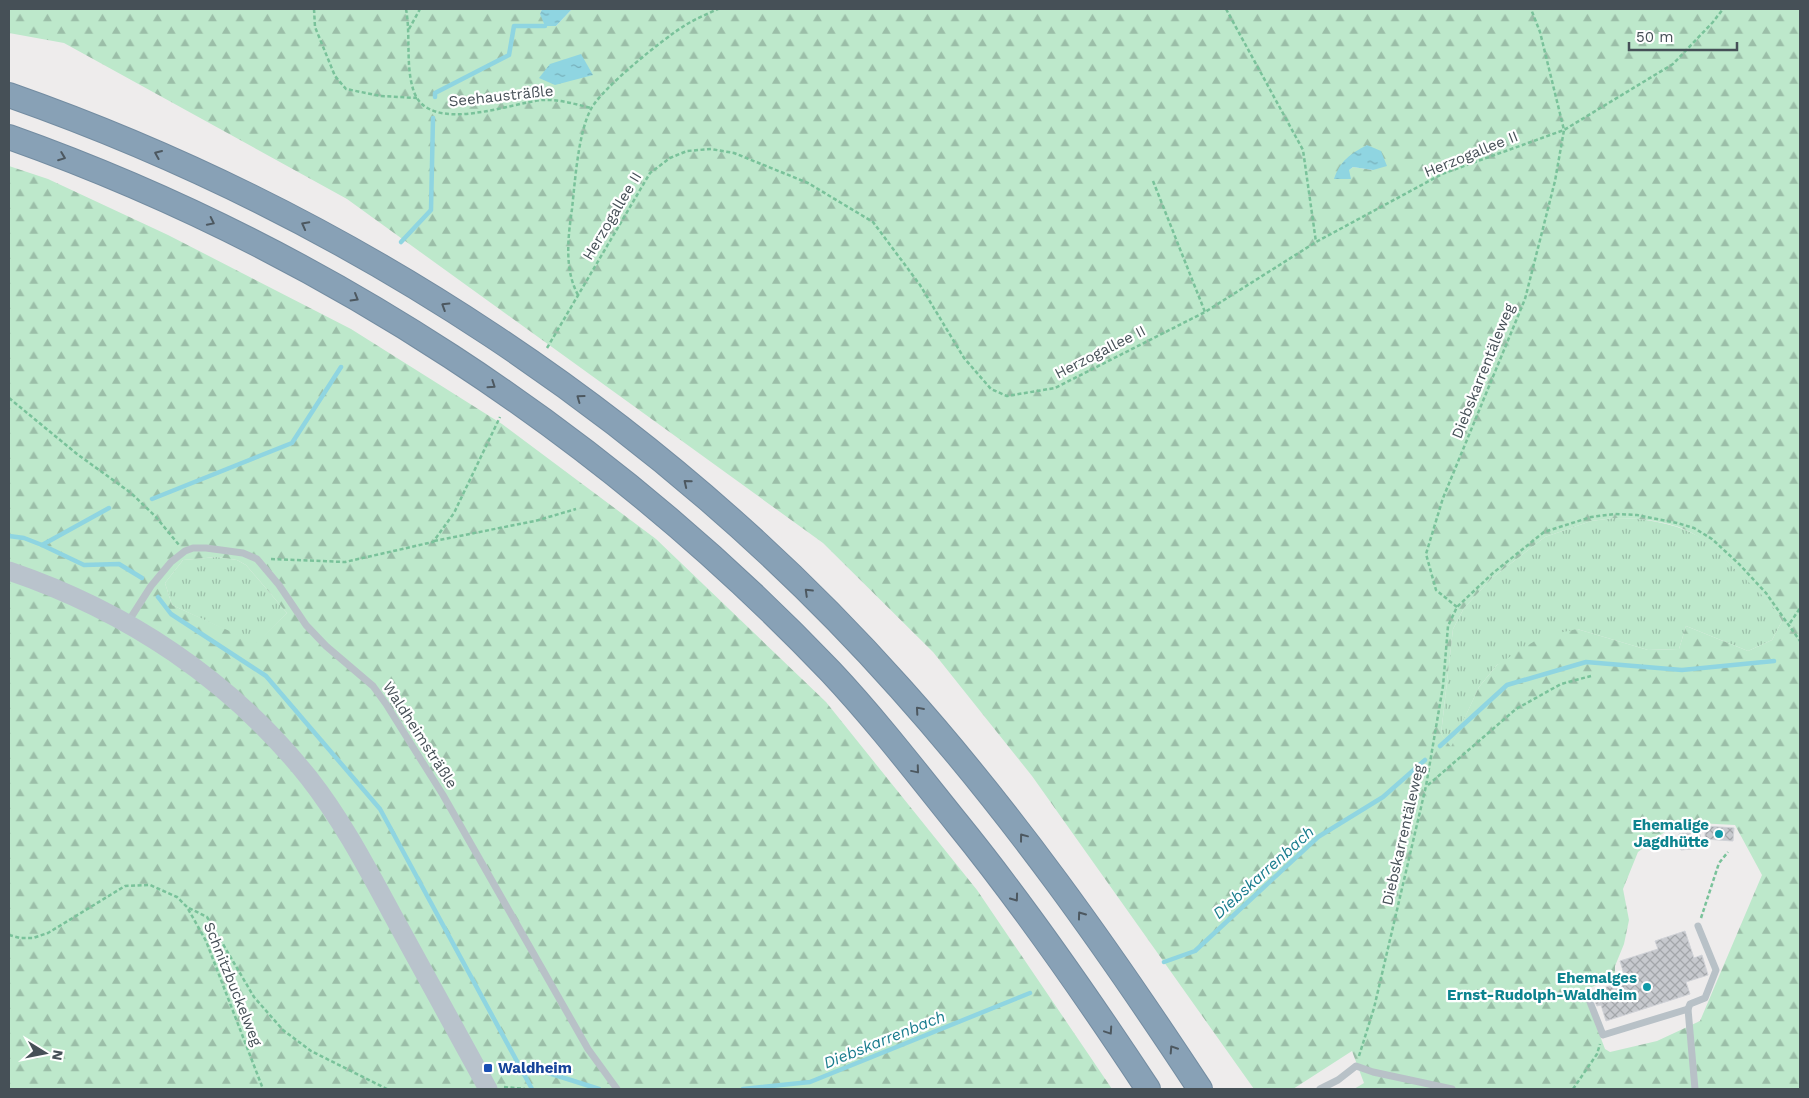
<svg xmlns="http://www.w3.org/2000/svg" width="1809" height="1098" font-family="'Work Sans',sans-serif">
  <style>
    .grass { fill: url(#grass-tufts) }
    .forest { fill: url(#forest-firs); fill-rule: evenodd }
    .water { fill: url(#water-ripples) }
    .lines { fill: none; stroke-linecap: round; stroke-linejoin: round }
    .stream { stroke: #8fd5e1; stroke-width: 4.5 }
    .building { fill: url(#building-cross-hatch); stroke: #d0d2d7 }
    .highway-casing { stroke: #738ca1; stroke-width: 26 }
    .path { stroke: #79c29a; stroke-width: 2.5; stroke-dasharray: 4 2.5; stroke-linecap: butt }
    .lane { stroke: #b8c1c7; stroke-width: 7 }
    .secondary { stroke: #b9c3cc; stroke-width: 19 }
    .highway { stroke: #88a1b6; stroke-width: 24 }
    .oneway { stroke: #4d5860 }
    .culture-dot { fill: #0f9aa8; stroke: #fff; stroke-width: 2 }
    .transit-dot { fill: #1a4fb4; stroke: #fff; stroke-width: 2 }
    .labels { text-anchor: middle; stroke-width: 4.5; stroke-linejoin: round; paint-order: stroke }
    .street-label { font-size: 15px; fill: #465057; stroke: #fff }
    .culture-label { font-size: 15px; font-weight: bold; fill: #0d838f; stroke: #fff; text-anchor: end }
    .transit-label { font-size: 15px; font-weight: bold; fill: #164399; stroke: #fff; text-anchor: start }
    .water-label { font-size: 16px; font-style: italic; fill: #1a7d8e; stroke: #fff }
  </style>
  <defs>
    <pattern id="grass-tufts" width="24" height="20" patternUnits="userSpaceOnUse" patternTransform="scale(1.25)"><rect width="24" height="20" fill="#bde8cb"/><path d="M3 7l-1-3M5 7V3M7 7l1-3M15 17l-1-3M17 17v-4M19 17l1-3" fill="none" stroke="#9bbea8"/></pattern>
    <pattern id="forest-firs" width="22" height="20" patternUnits="userSpaceOnUse" patternTransform="scale(1.25)"><rect width="22" height="20" fill="#bde8cb"/><path d="M5 1l3.5 6h-7zM16 11l3.5 6h-7z" fill="#9bbea8"/></pattern>
    <pattern id="water-ripples" width="26" height="14" patternUnits="userSpaceOnUse" patternTransform="scale(1.25)"><rect width="26" height="14" fill="#8fd5e1"/><path d="M2 4q2-2 4 0t4 0M15 11q2-2 4 0t4 0" fill="none" stroke="#77afb9"/></pattern>
    <pattern id="building-cross-hatch" width="8" height="8" patternUnits="userSpaceOnUse" patternTransform="scale(1.25)"><rect width="8" height="8" fill="#c7c9ce"/><path d="M0 0l8 8M0 8l8-8" fill="none" stroke="#a3a6aa"/></pattern>
  </defs>
  <rect width="100%" height="100%" fill="#eeecec"/>
  <g class="grass">
    <path d="M 1614,518 C 1642,518 1671,522 1696,535 C 1713,544 1727,562 1742,575 C 1756,588 1773,603 1782,621 L 1772,640 L 1748,651 L 1686,626 L 1679,649 L 1648,650 L 1577,629 L 1497,665 L 1479,687 L 1451,748 L 1441,734 L 1453,629 L 1464,608 L 1492,578 L 1545,537 L 1591,521 Z"/>
    <path d="M 217,557 L 237,560 L 246,565 L 287,613 L 256,644 L 172,605 L 165,583 L 183,560 Z"/>
  </g>
  <g class="forest">
    <path d="M 9,9 L 542,9 L 540,14 L 556,26 L 572,9 L 1800,9 L 1800,1089 L 1354,1089 L 1364,1083 L 1352,1051 L 1293,1089 L 1254,1089 L 1032,776 L 933,652 L 823,543 L 347,199 L 64,43 L 9,33 ZM 1367,145 L 1373,170 L 1353,167 L 1349,170 ZM 1614,518 C 1641,518 1674,521 1697,536 C 1714,546 1729,564 1743,577 C 1757,590 1773,604 1782,621 L 1772,640 L 1748,651 L 1686,626 L 1679,649 L 1648,650 L 1577,629 L 1541,637 L 1497,665 L 1479,687 L 1451,747 L 1441,734 L 1453,629 L 1464,608 L 1492,578 L 1545,537 L 1591,521 ZM 1678,822 L 1735,825 L 1762,875 L 1700,1021 L 1657,1041 L 1610,1052 L 1605,1049 L 1583,991 L 1615,977 L 1615,966 L 1624,944 L 1629,920 L 1623,889 L 1638,852 Z"/>
    <path d="M 9,166 L 48,179 L 168,235 L 351,329 L 502,424 L 656,539 L 826,702 L 977,890 L 1112,1089 L 9,1089 ZM 217,557 L 237,560 L 246,565 L 287,613 L 256,643 L 172,605 L 165,583 L 183,560 Z"/>
  </g>
  <g class="water">
    <path d="M 542,9 L 572,9 L 556,26 L 545,26 L 540,14 Z"/>
    <path d="M 581,54 L 593,75 L 555,85 L 539,78 L 550,64 Z"/>
    <path d="M 1367,145 L 1381,151 L 1387,166 L 1373,170 L 1353,167 L 1349,170 L 1351,179 L 1334,179 C 1340,161 1350,154 1367,145 Z"/>
  </g>
  <g class="lines">
    <g class="stream">
      <path d="M 435,97 L 435,93 L 509,55 L 514,26 L 545,26"/>
      <path d="M 401,242 L 431,210 L 433,118"/>
      <path d="M 152,499 L 292,443 L 341,367"/>
      <path d="M 9,536 L 24,538 L 42,545 L 84,565 L 119,564 L 142,578"/>
      <path d="M 42,545 L 109,508"/>
      <path d="M 158,597 L 171,614 L 266,676 L 380,809 L 532,1089"/>
      <path d="M 1440,746 L 1507,685 L 1586,662 L 1682,670 L 1774,661"/>
      <path d="M 1164,962 L 1195,951 L 1318,837 L 1383,797 L 1425,760"/>
      <path d="M 520,1064 L 599,1089"/>
      <path d="M 743,1089 L 810,1082 L 1030,993"/>
    </g>
  </g>
  <g class="building">
    <path d="M 1705,826 L 1734,828 L 1733,841 L 1705,839 Z"/>
    <path d="M 1700,832 L 1701,848 L 1681,850 L 1679,834 Z"/>
    <path d="M 1685,931 L 1694,958 L 1702,955 L 1708,975 L 1686,982 L 1690,994 L 1606,1021 L 1601,1005 L 1597,1006 L 1590,992 L 1626,981 L 1620,961 L 1658,949 L 1655,941 Z"/>
  </g>
  <g class="lines">
    <g class="highway-casing">
      <g id="highway">
        <path d="M 9,95 C 348,214 660,419 900,688 C 1012,813 1108,949 1200,1089"/>
        <path d="M 9,137 C 319,247 604,434 831,672 C 876,720 916,772 957,823 C 1026,908 1088,998 1148,1089"/>
      </g>
    </g>
    <g class="path">
      <path d="M 314,9 L 315,27 L 335,76 L 346,89 L 381,96 L 417,98"/>
      <path d="M 406,9 C 411,36 405,66 414,92 C 430,135 511,103 542,100 C 558,99 575,104 591,108"/>
      <path d="M 1226,9 L 1303,150 L 1316,242"/>
      <path d="M 409,29 L 420,9"/>
      <path d="M 1153,181 L 1205,312"/>
      <path d="M 578,295 C 564,269 568,237 572,209 C 575,182 578,133 591,109 C 602,88 663,39 684,26 C 695,19 707,14 718,9"/>
      <path d="M 547,348 L 650,173 L 670,158 L 687,151 L 711,149 L 734,153 L 808,183 L 873,222 L 920,285 L 964,358 L 991,389 L 1007,396 L 1055,388 L 1205,312 L 1316,242 L 1442,174 L 1564,130 L 1673,64 L 1713,22 L 1723,9"/>
      <path d="M 9,398 L 77,454 L 131,493 L 156,517 L 179,545"/>
      <path d="M 434,541 L 535,521 L 576,509"/>
      <path d="M 271,559 L 345,562 L 433,542 L 454,513 L 500,417"/>
      <path d="M 1457,607 L 1436,590 L 1426,554 L 1443,498 L 1525,299 L 1555,181 L 1564,130 L 1540,32 L 1531,9"/>
      <path d="M 1790,623 L 1800,608"/>
      <path d="M 1428,785 L 1516,709 L 1561,684 L 1591,676"/>
      <path d="M 189,908 L 207,917 L 254,997 L 283,1030 L 311,1051 L 387,1089"/>
      <path d="M 1701,918 L 1719,863 L 1728,852"/>
      <path d="M 9,935 L 20,938 L 33,938 L 48,933 L 125,886 L 150,885 L 177,897 L 187,907 L 206,941 L 263,1089"/>
      <path d="M 1359,1056 L 1374,1008 L 1426,786 L 1443,686 L 1448,626 L 1457,607 L 1493,573 L 1544,532 L 1591,517 L 1615,514 L 1637,515 L 1677,523 L 1694,528 L 1712,539 L 1739,564 L 1766,593 L 1800,641"/>
      <path d="M 504,1087 L 525,1089"/>
      <path d="M 1573,1089 L 1597,1054 L 1600,1044"/>
    </g>
    <g class="lane">
      <path d="M 128,622 L 151,586 L 171,562 L 185,551 L 193,548 L 206,548 L 243,553 L 257,559 L 279,585 L 306,625 L 326,646 L 373,686 L 386,704 L 443,795 L 588,1049 L 617,1089"/>
      <path d="M 1590,1002 L 1603,1035 L 1688,1009 L 1695,1089"/>
      <path d="M 1688,1009 L 1690,1004 L 1705,998 L 1716,970 L 1698,926"/>
      <path d="M 1320,1089 L 1338,1080 L 1356,1066 L 1373,1072 L 1452,1089"/>
    </g>
    <path class="secondary" d="M 9,571 C 127,611 231,680 309,778 C 342,820 367,868 392,914 C 424,972 456,1031 488,1089"/>
    <use href="#highway" class="highway"/>
  </g>
  <defs><path id="oneway-chevron" d="M-2-3.5L2.5 0L-2 3.5" fill="none" stroke-width="1.6" stroke-linecap="round" stroke-linejoin="round" transform="scale(1.25)"/></defs>
  <g class="oneway">
    <use href="#oneway-chevron" transform="translate(158 154) rotate(-157)"/>
    <use href="#oneway-chevron" transform="translate(62 157) rotate(21)"/>
    <use href="#oneway-chevron" transform="translate(211 222) rotate(26)"/>
    <use href="#oneway-chevron" transform="translate(305 225) rotate(-152)"/>
    <use href="#oneway-chevron" transform="translate(355 298) rotate(30)"/>
    <use href="#oneway-chevron" transform="translate(445 306) rotate(-148)"/>
    <use href="#oneway-chevron" transform="translate(492 385) rotate(34)"/>
    <use href="#oneway-chevron" transform="translate(580 398) rotate(-144)"/>
    <use href="#oneway-chevron" transform="translate(687 483) rotate(-141)"/>
    <use href="#oneway-chevron" transform="translate(808 592) rotate(-136)"/>
    <use href="#oneway-chevron" transform="translate(919 710) rotate(-131)"/>
    <use href="#oneway-chevron" transform="translate(916 770) rotate(50)"/>
    <use href="#oneway-chevron" transform="translate(1023 837) rotate(-127)"/>
    <use href="#oneway-chevron" transform="translate(1015 898) rotate(54)"/>
    <use href="#oneway-chevron" transform="translate(1081 915) rotate(-126)"/>
    <use href="#oneway-chevron" transform="translate(1109 1031) rotate(56)"/>
    <use href="#oneway-chevron" transform="translate(1173 1049) rotate(-123)"/>
  </g>
  <g class="culture-dot">
    <circle cx="1719" cy="834" r="5"/>
    <circle cx="1647" cy="987" r="5"/>
  </g>
  <rect class="transit-dot" x="483" y="1063" width="10" height="10" rx="2.5"/>
  <g class="labels">
    <g class="street-label">
      <text transform="translate(501 96) rotate(-6)" y="5">Seehausträßle</text>
      <text transform="translate(1471 154) rotate(-22)" y="5">Herzogallee II</text>
      <text transform="translate(612 216) rotate(-59)" y="5">Herzogallee II</text>
      <text transform="translate(1100 352) rotate(-27)" y="5">Herzogallee II</text>
      <text transform="translate(1483 371) rotate(-68)" y="5">Diebskarrentäleweg</text>
      <text transform="translate(420 735) rotate(57)" y="5">Waldheimsträßle</text>
      <text transform="translate(1403 835) rotate(-77)" y="5">Diebskarrentäleweg</text>
      <text transform="translate(233 984) rotate(68)" y="5">Schnitzbuckelweg</text>
    </g>
    <g class="culture-label">
      <text x="1709" y="830">Ehemalige<tspan x="1709" dy="17">Jagdhütte</tspan></text>
      <text x="1637" y="983">Ehemalges<tspan x="1637" dy="17">Ernst-Rudolph-Waldheim</tspan></text>
    </g>
    <g class="transit-label">
      <text x="498" y="1073">Waldheim</text>
    </g>
    <g class="water-label">
      <text transform="translate(1263 872) rotate(-42)" y="6">Diebskarrenbach</text>
      <text transform="translate(884 1039) rotate(-22)" y="6">Diebskarrenbach</text>
    </g>
  </g>
  <rect width="1809" height="1098" fill="none" stroke="#465057" stroke-width="20"/>
  <g transform="translate(45 1053) rotate(100)" stroke="#ffffff" stroke-width="4" paint-order="stroke">
  <path d="M0-4L9 19L0 12L-9 19Z" fill="#465057"/>
  <text y="-8" font-size="14" font-weight="bold" text-anchor="middle" fill="#465057">N</text>
  </g>
  <path d="M1629 42v8h108v-8" fill="none" stroke="#465057" stroke-width="2.5"/>
  <text x="1636" y="42" font-size="15" fill="#465057" stroke="#ffffff" stroke-width="4" paint-order="stroke">50 m</text>
</svg>
